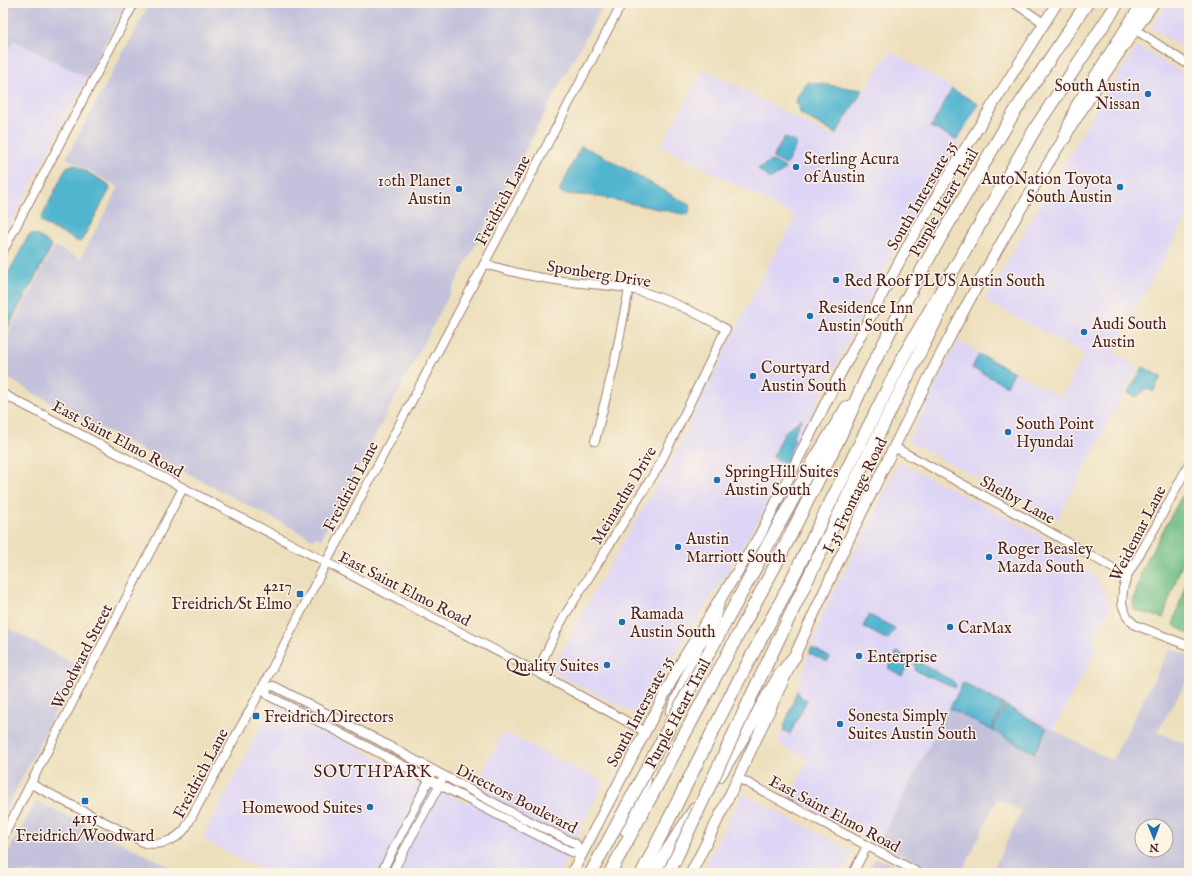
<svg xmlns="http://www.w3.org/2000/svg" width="1192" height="876" font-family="'IM FELL English',serif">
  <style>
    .built { fill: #ded5f6 }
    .industrial { fill: #c3c1dc; fill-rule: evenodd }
    .forest { fill: #72bf88; stroke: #5e6f5a }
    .water { fill: #51b5d0; stroke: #4e6a7e }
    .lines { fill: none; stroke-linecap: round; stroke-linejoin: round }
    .minor-casing { stroke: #9c7f74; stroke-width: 10 }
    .major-casing { stroke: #9c7f74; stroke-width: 12 }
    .highway-casing { stroke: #9c7f74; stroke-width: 14 }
    .minor { stroke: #fff; stroke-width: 8 }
    .major { stroke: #fff; stroke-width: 10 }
    .highway { stroke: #fff; stroke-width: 12 }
    .highway-bridge-casing { stroke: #9c7f74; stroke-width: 14; stroke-linecap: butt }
    .highway-bridge { stroke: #fff; stroke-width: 12 }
    .poi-dot { fill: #1f6fb2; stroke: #fcf5e5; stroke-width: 1.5 }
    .labels { text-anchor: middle; stroke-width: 3; stroke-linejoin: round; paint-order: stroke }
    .poi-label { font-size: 16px; fill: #4a1f2b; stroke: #fcf5e5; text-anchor: start }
    .street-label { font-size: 16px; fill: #4a1f2b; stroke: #fcf5e5 }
    .neighbourhood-label { font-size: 17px; letter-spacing: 1px; fill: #4a1f2b; stroke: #fcf5e5 }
  </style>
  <rect width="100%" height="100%" fill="#fcf5e5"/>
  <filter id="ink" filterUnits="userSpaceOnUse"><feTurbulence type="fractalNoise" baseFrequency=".025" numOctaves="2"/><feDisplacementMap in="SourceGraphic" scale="8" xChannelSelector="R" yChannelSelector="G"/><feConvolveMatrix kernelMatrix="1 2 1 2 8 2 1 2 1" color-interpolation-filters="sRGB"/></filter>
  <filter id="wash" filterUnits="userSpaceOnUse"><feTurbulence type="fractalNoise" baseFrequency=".012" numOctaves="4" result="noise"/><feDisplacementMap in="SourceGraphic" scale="16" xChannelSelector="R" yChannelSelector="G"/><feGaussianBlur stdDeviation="0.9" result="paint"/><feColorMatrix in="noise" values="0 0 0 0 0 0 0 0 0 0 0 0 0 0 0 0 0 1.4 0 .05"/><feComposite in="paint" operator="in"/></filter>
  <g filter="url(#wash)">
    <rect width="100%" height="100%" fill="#eddfbc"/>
    <g class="built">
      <path d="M 1168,3 L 1189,3 L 1189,52 L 1151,28 Z"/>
      <path d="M 14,40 L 87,78 L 7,230 L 3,228 L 3,60 Z"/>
      <path d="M 1137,47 L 1189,76 L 1189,214 L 1135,310 L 1115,354 L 1139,367 L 1057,519 L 908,441 L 958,341 L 1061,397 L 1085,354 L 984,300 L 1095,111 Z"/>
      <path d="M 890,51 L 980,104 L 892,255 L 838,361 L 764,511 L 666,670 L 642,717 L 551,671 L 595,590 L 674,456 L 764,273 L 796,217 L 661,145 L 704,69 L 834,138 Z"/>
      <path d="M 899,462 L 1040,535 L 1061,548 L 1083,565 L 1099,583 L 1108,597 L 1109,612 L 1093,640 L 1099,644 L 1053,730 L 963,681 L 878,844 L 789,797 L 808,760 L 778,743 L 825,608 L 864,535 Z"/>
      <path d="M 273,704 L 467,804 L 503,732 L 604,782 L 559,873 L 268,873 L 202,839 Z"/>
      <path d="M 743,793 L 853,852 L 841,873 L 701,873 Z"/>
    </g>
    <g class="industrial">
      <path d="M 3,3 L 126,3 L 87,78 L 14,40 L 3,60 Z"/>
      <path d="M 150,3 L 216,3 L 220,5 L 221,3 L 605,3 L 560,84 L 321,539 L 315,536 L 313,539 L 35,394 L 13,381 L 3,376 L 3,357 L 10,329 L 55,246 L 80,259 L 119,187 L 66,158 Z"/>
      <path d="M 3,625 L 78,666 L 3,816 Z"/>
      <path d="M 1170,648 L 1189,656 L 1189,677 L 1157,732 L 1189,745 L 1189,873 L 991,873 L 1022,811 L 997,799 L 962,873 L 941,873 L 878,844 L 963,681 L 1112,761 ZM 1142,826 L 1166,826 L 1166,850 L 1142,850 Z"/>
      <path d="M 36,801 L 181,872 L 3,873 L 3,862 Z"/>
      <path d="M 876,857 L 907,873 L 867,873 Z"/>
    </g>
    <g class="forest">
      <path d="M 1189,483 L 1189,542 L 1163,618 L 1134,610 L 1133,603 L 1143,567 Z"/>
      <path d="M 1189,572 L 1189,634 L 1173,625 Z"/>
    </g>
    <g class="water">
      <path d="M 807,82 L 863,90 L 836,134 L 800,113 L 799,105 L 796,104 L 797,97 Z"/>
      <path d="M 952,89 L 978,104 L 957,140 L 931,127 Z"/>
      <path d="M 784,137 L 797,143 L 786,165 L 773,158 Z"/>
      <path d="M 581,146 L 601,155 L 691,206 L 688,215 L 595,196 L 564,194 L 559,191 Z"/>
      <path d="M 773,161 L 785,168 L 781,173 L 770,179 L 758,169 L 769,162 Z"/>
      <path d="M 72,165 L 75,165 L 108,184 L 110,189 L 82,240 L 79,242 L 43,223 L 41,220 L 42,217 L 66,168 L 68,166 Z"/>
      <path d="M 32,234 C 36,234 48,241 50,245 C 51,247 50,250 49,252 L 7,329 L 3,327 L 3,283 L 29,235 Z"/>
      <path d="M 979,354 L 1014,372 L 1007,386 L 972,368 Z"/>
      <path d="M 1143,367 L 1161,377 L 1153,392 L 1147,389 L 1135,397 L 1128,393 Z"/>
      <path d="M 802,418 L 792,437 L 795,439 L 789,454 L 790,455 L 788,460 L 783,463 L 773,457 L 785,432 Z"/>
      <path d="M 869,615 L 895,628 L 888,640 L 863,627 Z"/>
      <path d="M 811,647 L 829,657 L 827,662 L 810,653 Z"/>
      <path d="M 897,652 L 911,659 L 902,676 L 888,668 Z"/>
      <path d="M 916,661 L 953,681 L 956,685 L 955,688 L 929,676 L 928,677 L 915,670 L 916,666 L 914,665 Z"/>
      <path d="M 963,683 L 1004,705 L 991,730 L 950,708 Z"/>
      <path d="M 797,691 L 802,698 L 807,700 L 790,734 L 783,730 Z"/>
      <path d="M 1006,706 L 1047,729 L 1034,753 L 992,730 Z"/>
    </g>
  </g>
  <g filter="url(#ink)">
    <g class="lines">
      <g class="minor-casing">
        <g id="minor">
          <path d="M 1014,3 L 1044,23"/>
          <path d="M 1136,30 L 1189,65"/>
          <path d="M 3,251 L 134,3"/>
          <path d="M 485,264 C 508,271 532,277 556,280 C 581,284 606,284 631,289 C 665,297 696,313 726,329 L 659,466 L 565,615 L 556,632 L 537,672"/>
          <path d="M 3,394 L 537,672 L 644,731"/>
          <path d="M 595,441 L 614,365 L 629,289"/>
          <path d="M 894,447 L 1023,517 L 1127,576"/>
          <path d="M 1189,464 L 1156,526 L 1127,576 L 1123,589 L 1122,604 L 1127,617 L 1135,625 L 1189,646"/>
          <path d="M 262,688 L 274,686 L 376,739 L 511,812 L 576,844 L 581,854"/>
          <path d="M 262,688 L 269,696 C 370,747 470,802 571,852 L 581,854"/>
          <path d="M 738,778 L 919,873"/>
          <path d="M 31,784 L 145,843 C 160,846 175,841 185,829 L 262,688 L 326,563 L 622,3"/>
          <path d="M 3,837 L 183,488"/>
          <path d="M 381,873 L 432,774"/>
          <path d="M 392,873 L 442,780"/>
          <path d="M 853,873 L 867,846"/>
        </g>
      </g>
      <g class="major-casing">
        <g id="major">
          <path d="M 572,873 L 683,659 L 759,537 L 838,378 L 913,236 L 958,160 L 1057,3"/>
          <path d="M 691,873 C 753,754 804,630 863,510 C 910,414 958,317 1012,224 C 1036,183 1061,142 1087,102 C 1108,68 1131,36 1154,3"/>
        </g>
      </g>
      <g class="highway-casing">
        <g id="highway">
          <path d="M 1064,139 L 1077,106 L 1143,3"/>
          <path d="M 712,647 L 811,466 L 847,407"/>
          <path d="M 758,682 L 857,477 L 938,316 L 951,286"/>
          <path d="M 672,712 L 696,656 L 713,620 L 718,603"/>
          <path d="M 719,776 L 751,724 L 780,675 L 795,656"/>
          <path d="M 625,829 L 645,781"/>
          <path d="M 610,873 L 775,566 L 840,436 L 868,374 L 917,279 L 940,238 L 1012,116 L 1087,3"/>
          <path d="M 642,873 L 732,693 L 782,599 L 907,350 L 1038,124 L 1118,3"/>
          <path d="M 653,873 L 681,830 L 695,809"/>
        </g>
      </g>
      <use href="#minor" class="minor"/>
      <use href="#major" class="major"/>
      <use href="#highway" class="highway"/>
      <g class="highway-bridge-casing">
        <g id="highway-bridge">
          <path d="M 591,873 L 712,647"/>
          <path d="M 669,873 L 758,682"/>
        </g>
      </g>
      <use href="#highway-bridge" class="highway-bridge"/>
    </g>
  </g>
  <g class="poi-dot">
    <circle cx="1148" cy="94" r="4"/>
    <circle cx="796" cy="167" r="4"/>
    <circle cx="1120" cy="187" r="4"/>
    <circle cx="459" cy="189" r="4"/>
    <circle cx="836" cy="280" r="4"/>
    <circle cx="810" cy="316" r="4"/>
    <circle cx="1084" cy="332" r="4"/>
    <circle cx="753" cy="376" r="4"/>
    <circle cx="1008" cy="432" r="4"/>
    <circle cx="717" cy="480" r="4"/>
    <circle cx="678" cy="547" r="4"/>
    <circle cx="989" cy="557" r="4"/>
    <rect x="296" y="590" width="8" height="8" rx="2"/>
    <circle cx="622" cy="622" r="4"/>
    <circle cx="950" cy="627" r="4"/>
    <circle cx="859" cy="656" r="4"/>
    <circle cx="607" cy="665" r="4"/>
    <rect x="252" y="712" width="8" height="8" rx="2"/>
    <circle cx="840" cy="724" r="4"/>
    <rect x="81" y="797" width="8" height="8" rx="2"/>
    <circle cx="370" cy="807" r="4"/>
  </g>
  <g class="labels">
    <g class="poi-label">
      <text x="1140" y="91" text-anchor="end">South Austin<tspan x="1140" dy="18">Nissan</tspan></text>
      <text x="804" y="164">Sterling Acura<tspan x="804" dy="18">of Austin</tspan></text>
      <text x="1112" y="184" text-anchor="end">AutoNation Toyota<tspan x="1112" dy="18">South Austin</tspan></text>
      <text x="451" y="186" text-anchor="end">10th Planet<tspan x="451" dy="18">Austin</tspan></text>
      <text x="844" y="286">Red Roof PLUS Austin South</text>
      <text x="818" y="313">Residence Inn<tspan x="818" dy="18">Austin South</tspan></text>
      <text x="1092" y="329">Audi South<tspan x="1092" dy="18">Austin</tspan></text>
      <text x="761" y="373">Courtyard<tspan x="761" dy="18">Austin South</tspan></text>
      <text x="1016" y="429">South Point<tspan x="1016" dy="18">Hyundai</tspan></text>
      <text x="725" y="477">SpringHill Suites<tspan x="725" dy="18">Austin South</tspan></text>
      <text x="686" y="544">Austin<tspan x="686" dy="18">Marriott South</tspan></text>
      <text x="997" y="554">Roger Beasley<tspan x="997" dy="18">Mazda South</tspan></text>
      <text x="292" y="591" text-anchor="end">4217<tspan x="292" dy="18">Freidrich/St Elmo</tspan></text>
      <text x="630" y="619">Ramada<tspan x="630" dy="18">Austin South</tspan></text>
      <text x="958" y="633">CarMax</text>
      <text x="867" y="662">Enterprise</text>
      <text x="599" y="671" text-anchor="end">Quality Suites</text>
      <text x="848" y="721">Sonesta Simply<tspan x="848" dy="18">Suites Austin South</tspan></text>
      <text x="264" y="722">Freidrich/Directors</text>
      <text x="362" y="813" text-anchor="end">Homewood Suites</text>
      <text x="85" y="823" text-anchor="middle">4115<tspan x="85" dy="18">Freidrich/Woodward</tspan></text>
    </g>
    <g class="street-label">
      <text transform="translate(921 195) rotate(-60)" y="6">South Interstate 35</text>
      <text transform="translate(502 200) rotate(-62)" y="6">Freidrich Lane</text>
      <text transform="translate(943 202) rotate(-60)" y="6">Purple Heart Trail</text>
      <text transform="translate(599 273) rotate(9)" y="6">Sponberg Drive</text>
      <text transform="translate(118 438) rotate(28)" y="6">East Saint Elmo Road</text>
      <text transform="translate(350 486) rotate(-62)" y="6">Freidrich Lane</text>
      <text transform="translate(623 495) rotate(-59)" y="6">Meinardus Drive</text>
      <text transform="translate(854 495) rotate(-64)" y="6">I 35 Frontage Road</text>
      <text transform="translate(1018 499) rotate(29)" y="6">Shelby Lane</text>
      <text transform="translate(1137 533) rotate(-63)" y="6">Weidemar Lane</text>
      <text transform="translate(405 588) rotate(27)" y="6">East Saint Elmo Road</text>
      <text transform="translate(81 656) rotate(-63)" y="6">Woodward Street</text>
      <text transform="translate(639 711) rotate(-62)" y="6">South Interstate 35</text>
      <text transform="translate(677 713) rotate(-62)" y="6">Purple Heart Trail</text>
      <text transform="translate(200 773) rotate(-62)" y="6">Freidrich Lane</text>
      <text transform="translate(517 798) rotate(27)" y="6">Directors Boulevard</text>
      <text transform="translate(835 813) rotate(28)" y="6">East Saint Elmo Road</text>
    </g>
    <g class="neighbourhood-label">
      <text x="373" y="777">SOUTHPARK</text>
    </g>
  </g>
  <rect width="1192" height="876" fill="none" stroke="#fcf5e5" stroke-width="16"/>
  <g transform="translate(1154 838) rotate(179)"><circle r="19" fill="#fcf5e5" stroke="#b59f9b"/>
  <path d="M0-3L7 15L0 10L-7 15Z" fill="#1f6fb2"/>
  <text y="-6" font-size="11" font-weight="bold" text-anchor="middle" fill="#4a1f2b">N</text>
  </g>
</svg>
